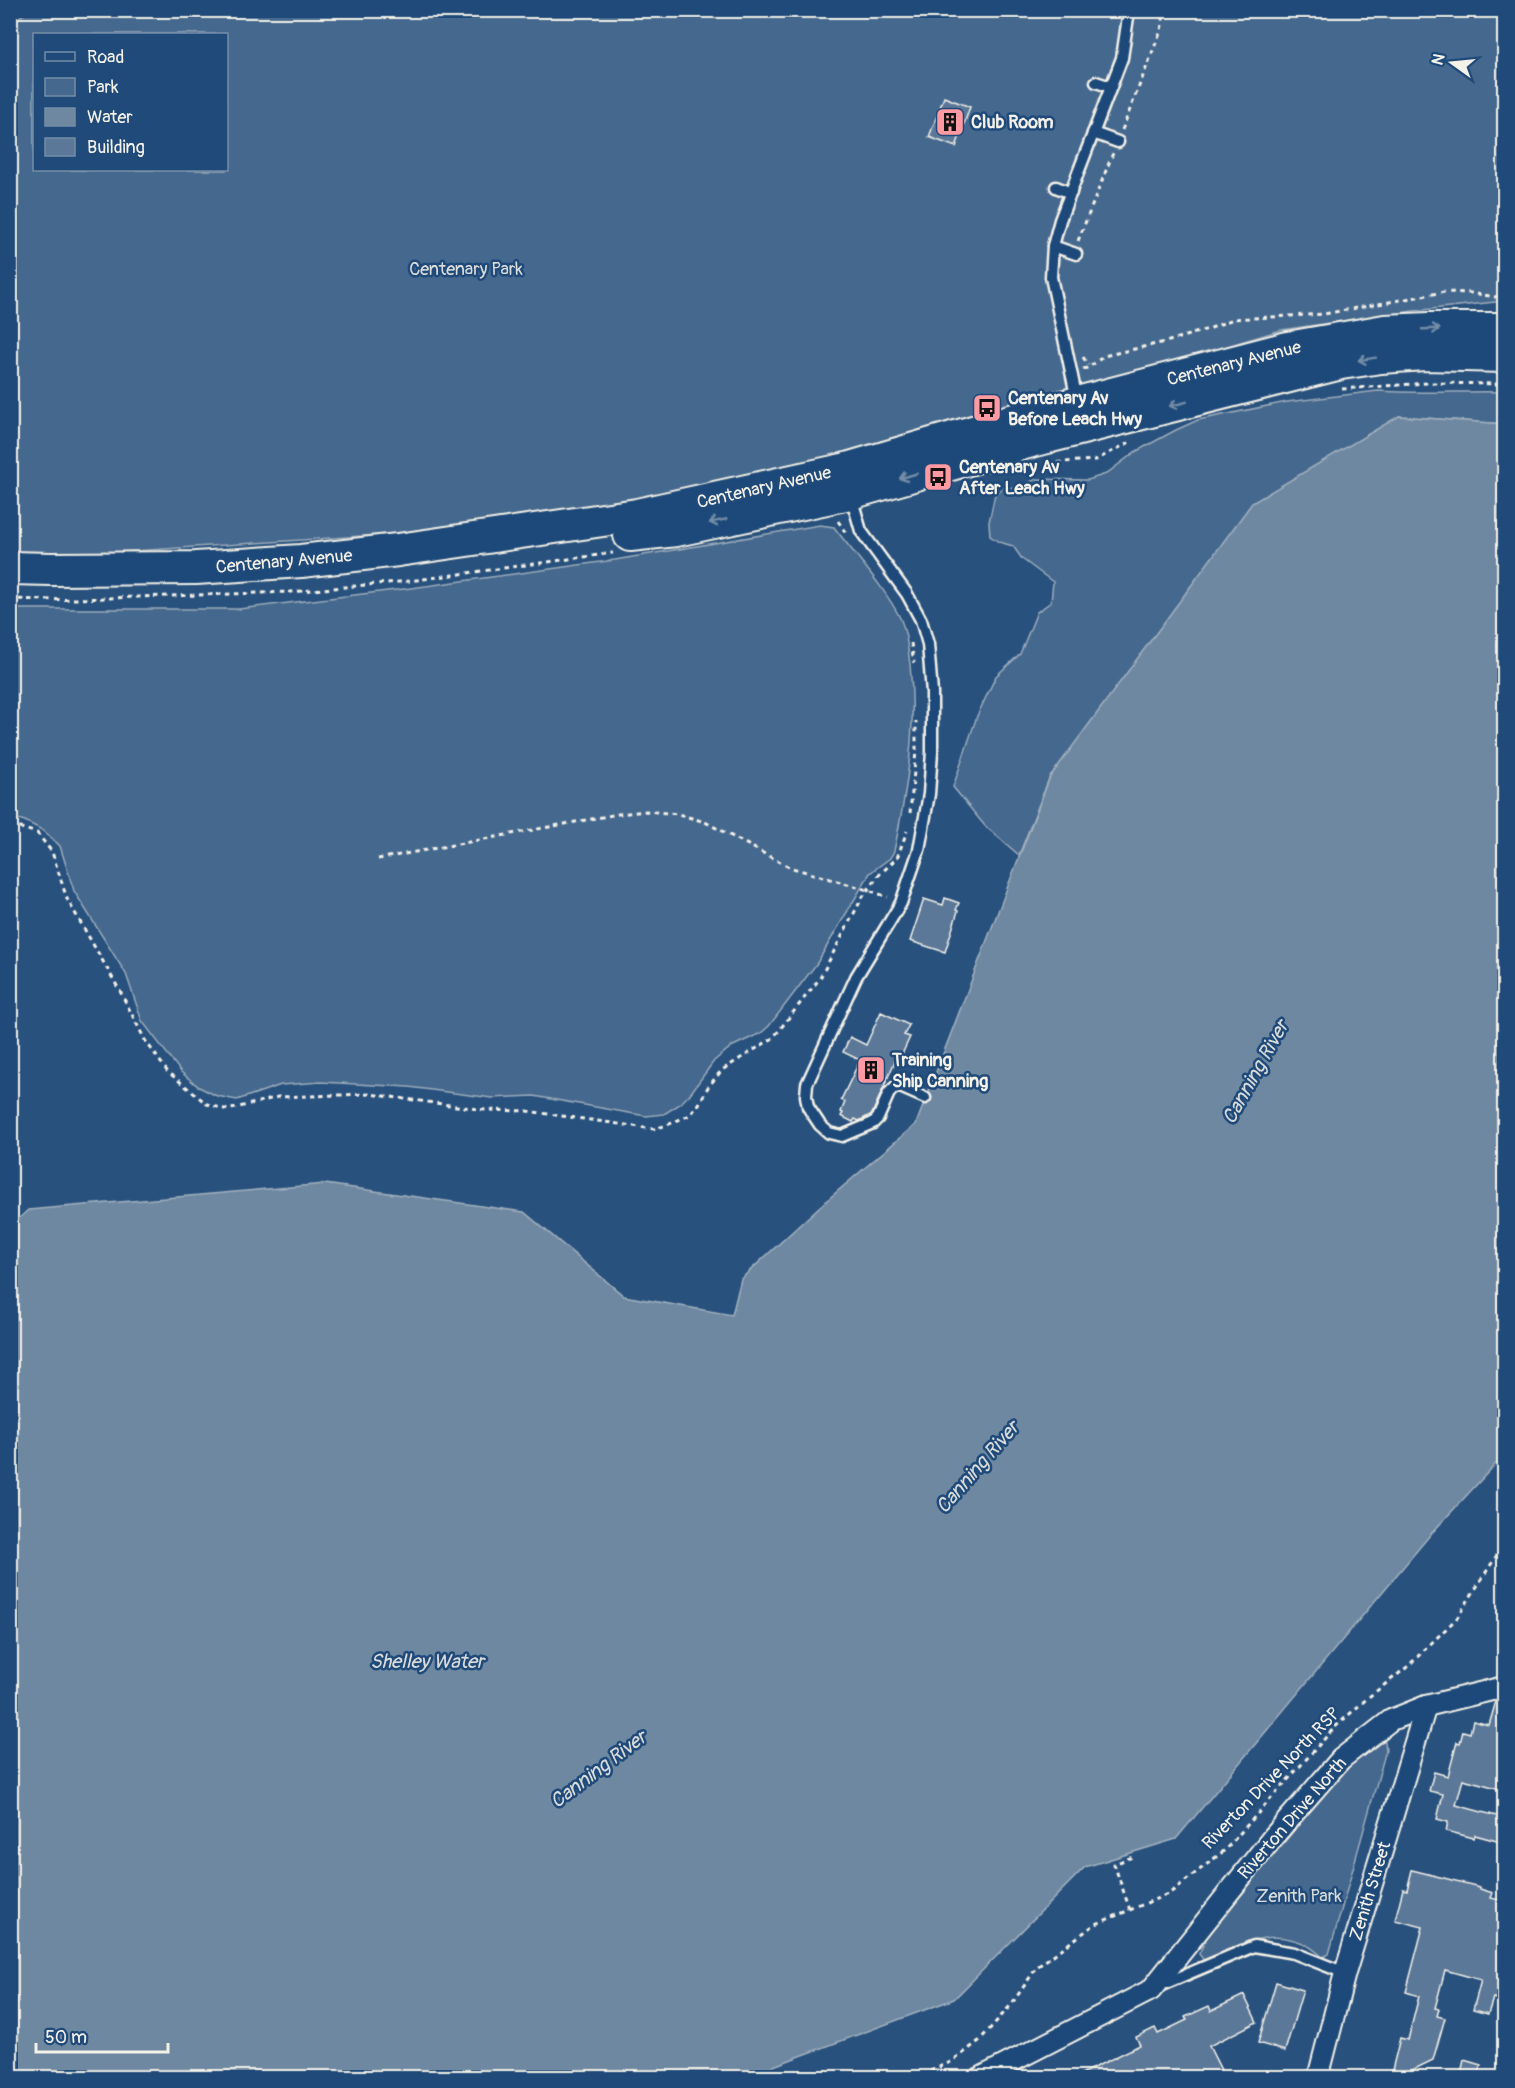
<svg xmlns="http://www.w3.org/2000/svg" width="1515" height="2088" font-family="Pangolin,sans-serif">
  <style>
    .green { fill: #45688e; stroke: #9cacbb; stroke-width: 1.5; fill-rule: evenodd }
    .water { fill: #6e88a2; stroke: #a4b2be; stroke-width: 1.5 }
    .building { fill: #5b7899; stroke: #f4f1e8; stroke-width: 1.5 }
    .lines { fill: none; stroke-linecap: round; stroke-linejoin: round }
    .lane-casing { stroke: #f4f1e8; stroke-width: 15 }
    .street-casing { stroke: #f4f1e8; stroke-width: 24 }
    .primary-casing { stroke: #f4f1e8; stroke-width: 36 }
    .path { stroke: #f4f1e8; stroke-width: 3; stroke-dasharray: 4.5 4.5; stroke-linecap: butt }
    .lane { stroke: #1f4a7a; stroke-width: 10 }
    .street { stroke: #1f4a7a; stroke-width: 20 }
    .primary { stroke: #1f4a7a; stroke-width: 32 }
    .oneway { stroke: #748da6 }
    .labels { text-anchor: middle; stroke-width: 5; stroke-linejoin: round; paint-order: stroke }
    .poi-label { font-size: 18px; font-weight: bold; fill: #f4f1e8; stroke: #1f4a7a; text-anchor: start }
    .park-label { font-size: 18px; fill: #dadcda; stroke: #1f4a7a }
    .street-label { font-size: 18px; fill: #f4f1e8; stroke: #1f4a7a }
    .water-label { font-size: 20px; font-style: italic; fill: #d9dcda; stroke: #1f4a7a }
  </style>
  <rect width="100%" height="100%" fill="#28517e"/>
  <filter id="ink" filterUnits="userSpaceOnUse"><feTurbulence type="fractalNoise" baseFrequency=".0167" numOctaves="2"/><feDisplacementMap in="SourceGraphic" scale="12" xChannelSelector="R" yChannelSelector="G"/><feConvolveMatrix kernelMatrix="1 2 1 2 8 2 1 2 1" color-interpolation-filters="sRGB"/></filter>
  <g filter="url(#ink)">
    <g class="green">
      <path d="M 30,11 L 1504,11 L 1504,301 L 1413,311 L 1281,330 L 840,461 L 501,527 L 11,559 L 10,22 ZM 34,34 L 226,34 L 226,170 L 34,170 Z"/>
      <path d="M 1378,391 C 1420,394 1462,391 1504,392 L 1504,424 L 1399,416 L 1050,776 L 1019,855 L 985,826 L 953,787 L 977,716 L 996,676 L 1020,654 L 1037,612 L 1051,602 L 1053,582 L 1022,559 L 1013,546 L 999,542 L 990,536 L 989,522 L 995,494 L 1005,487 L 1018,488 L 1036,479 L 1088,480 L 1106,474 L 1135,452 L 1176,430 L 1198,420 L 1287,402 Z"/>
      <path d="M 820,525 L 834,527 C 854,554 887,590 901,620 C 907,634 908,649 910,665 C 917,727 907,790 894,851 L 890,858 L 870,873 L 817,963 L 769,1026 L 761,1033 L 731,1047 L 714,1061 L 690,1094 L 680,1104 L 664,1114 L 646,1116 L 534,1096 L 492,1098 L 409,1087 L 321,1082 L 281,1085 L 237,1100 L 217,1096 L 199,1087 L 181,1072 L 142,1021 L 126,974 L 74,891 L 60,846 L 44,831 L 25,821 L 11,817 L 11,609 L 239,609 L 404,589 L 615,560 Z"/>
      <path d="M 1385,1741 L 1386,1750 L 1329,1954 L 1323,1957 C 1317,1952 1310,1946 1303,1943 C 1266,1928 1237,1945 1205,1962 L 1199,1954 L 1207,1937 L 1344,1769 L 1377,1742 Z"/>
    </g>
    <path class="water" d="M 1399,416 L 1504,424 L 1504,1455 L 1430,1535 L 1176,1839 L 1085,1867 L 954,1999 L 744,2077 L 11,2078 L 11,1226 L 28,1210 L 325,1184 L 524,1212 L 624,1296 L 732,1315 L 741,1279 L 819,1207 L 916,1124 L 1050,777 L 1252,503 Z"/>
    <g class="building">
      <path d="M 944,97 L 970,107 L 956,147 L 929,137 Z"/>
      <path d="M 945,898 L 959,903 L 956,910 L 958,911 L 945,952 L 910,941 L 924,899 L 943,905 Z"/>
      <path d="M 881,1012 L 909,1025 L 904,1035 L 910,1037 L 898,1063 L 895,1061 L 872,1114 L 859,1121 L 855,1119 L 853,1122 L 841,1116 L 843,1113 L 841,1112 L 845,1102 L 841,1100 L 860,1060 L 843,1052 L 850,1037 L 866,1045 Z"/>
      <path d="M 1504,1699 L 1504,1790 L 1463,1779 L 1456,1805 L 1504,1818 L 1504,1843 L 1475,1835 L 1474,1838 L 1446,1831 L 1448,1822 L 1437,1819 L 1443,1794 L 1429,1791 L 1434,1772 L 1448,1776 L 1457,1742 L 1460,1743 L 1463,1731 L 1470,1733 L 1473,1721 L 1489,1725 L 1496,1701 Z"/>
      <path d="M 1412,1870 L 1480,1887 L 1480,1889 L 1493,1893 L 1491,1898 L 1504,1901 L 1504,2001 L 1493,1998 L 1488,2014 L 1473,2010 L 1481,1980 L 1445,1970 L 1435,2008 L 1439,2009 L 1437,2016 L 1445,2018 L 1433,2060 L 1396,2078 L 1390,2078 L 1400,2038 L 1408,2040 L 1419,1996 L 1406,1992 L 1423,1927 L 1395,1920 L 1403,1889 L 1407,1890 Z"/>
      <path d="M 1276,1982 L 1303,1990 L 1285,2051 L 1258,2043 Z"/>
      <path d="M 1244,1995 L 1257,2022 L 1209,2046 L 1225,2078 L 1073,2078 L 1140,2045 L 1136,2037 L 1155,2028 L 1158,2034 L 1187,2020 L 1185,2017 L 1209,2006 L 1211,2011 Z"/>
      <path d="M 1464,2060 L 1481,2065 L 1478,2078 L 1460,2078 Z"/>
    </g>
    <g class="lines">
      <g class="lane-casing">
        <g id="lane">
          <path d="M 1096,82 L 1111,87"/>
          <path d="M 1093,133 L 1118,142"/>
          <path d="M 1056,187 L 1071,193"/>
          <path d="M 1053,246 L 1076,254"/>
          <path d="M 1077,400 L 1051,277 L 1053,246 L 1060,220 L 1122,58 L 1129,10"/>
          <path d="M 851,496 L 861,531 L 907,594 L 921,620 L 928,644 L 932,693 L 932,752 L 929,794 L 919,850 L 901,903 L 856,977 L 807,1084 L 806,1096 L 808,1107 L 820,1125 L 829,1133 L 842,1136 L 873,1123 L 878,1118 L 889,1093 L 894,1088 L 900,1087 L 925,1098"/>
          <path d="M 1159,1986 L 1254,1946 L 1294,1953 L 1345,1973"/>
        </g>
      </g>
      <g class="street-casing">
        <g id="street">
          <path d="M 980,2078 L 1151,1990 L 1273,1837 L 1341,1759 L 1391,1720 L 1426,1706 L 1504,1687"/>
          <path d="M 1318,2078 L 1345,1973 L 1426,1706"/>
        </g>
      </g>
      <g class="primary-casing">
        <g id="primary">
          <path d="M 630,535 L 676,530 L 850,493 L 1031,441 L 1341,363 L 1381,357 L 1425,354 L 1504,356"/>
          <path d="M 10,568 L 51,569 L 196,568 L 301,561 L 398,550 L 637,515 L 843,470 L 1024,417 L 1288,348 L 1385,331 L 1429,329 L 1504,329"/>
        </g>
      </g>
      <g class="path">
        <path d="M 1122,130 L 1161,30 L 1165,10"/>
        <path d="M 1078,241 L 1113,153"/>
        <path d="M 1083,357 L 1088,365"/>
        <path d="M 1083,369 L 1088,368 L 1104,356 L 1169,341 L 1211,328 L 1233,319 L 1324,314 L 1444,292 L 1471,293 L 1495,297 L 1504,295"/>
        <path d="M 1342,389 L 1427,383 L 1504,384"/>
        <path d="M 1048,463 L 1096,460 L 1130,442"/>
        <path d="M 838,521 L 846,533"/>
        <path d="M 10,599 L 46,600 L 291,592 L 409,581 L 613,553"/>
        <path d="M 911,643 L 914,663"/>
        <path d="M 910,813 L 916,751 L 916,721"/>
        <path d="M 10,829 L 21,828 L 37,833 L 52,852 L 67,899 L 120,991 L 145,1040 L 167,1071 L 207,1104 L 228,1110 L 278,1097 L 370,1094 L 485,1110 L 527,1111 L 654,1129 L 667,1125 L 690,1115 L 699,1104 L 708,1087 L 722,1070 L 773,1038 L 820,978 L 862,898 L 878,876 L 897,858 L 907,831"/>
        <path d="M 378,859 L 618,814 L 646,811 L 678,814 L 705,822 L 789,867 L 868,890 L 888,897"/>
        <path d="M 1130,1910 L 1114,1864 L 1135,1856"/>
        <path d="M 914,2078 L 953,2061 L 979,2041 L 1011,2005 L 1037,1967 L 1094,1925 L 1170,1893 L 1225,1850 L 1335,1727 L 1370,1696 L 1406,1668 L 1457,1618 L 1504,1544"/>
      </g>
      <use href="#lane" class="lane"/>
      <use href="#street" class="street"/>
      <use href="#primary" class="primary"/>
    </g>
    <defs><path id="oneway-shaft" d="M-6 0H5M1.5-3L5.5 0L1.5 3" fill="none" stroke-width="1.6" stroke-linecap="round" stroke-linejoin="round" transform="scale(1.5)"/></defs>
    <g class="oneway">
      <use href="#oneway-shaft" transform="translate(1431 329) rotate(-2)"/>
      <use href="#oneway-shaft" transform="translate(1367 359) rotate(171)"/>
      <use href="#oneway-shaft" transform="translate(1178 404) rotate(166)"/>
      <use href="#oneway-shaft" transform="translate(908 476) rotate(164)"/>
      <use href="#oneway-shaft" transform="translate(718 521) rotate(168)"/>
    </g>
  </g>
  <defs>
    <g id="building-square" transform="scale(1.5)"><rect x="-9" y="-9" width="18" height="18" rx="4" fill="#ff9aa2" stroke="#1f4a7a"/><path d="M-4-6H4V6H1V3H-1V6H-4ZM-2.5-4.3h1.7v1.8h-1.7ZM.8-4.3h1.7v1.8H.8ZM-2.5-1h1.7V.8h-1.7ZM.8-1h1.7V.8H.8Z" fill="#111"/></g>
    <g id="bus-square" transform="scale(1.5)"><rect x="-9" y="-9" width="18" height="18" rx="4" fill="#ff9aa2" stroke="#1f4a7a"/><path d="M-5-6H5V4H4V6H2V4H-2V6H-4V4H-5ZM-3.5-4V0h7V-4ZM-3.5 1.2v1.5H-2V1.2ZM2 1.2v1.5H3.5V1.2Z" fill="#111"/></g>
  </defs>
  <g fill-rule="evenodd">
    <use href="#building-square" x="950" y="122"/>
    <use href="#bus-square" x="987" y="408"/>
    <use href="#bus-square" x="938" y="477"/>
    <use href="#building-square" x="871" y="1070"/>
  </g>
  <g class="labels">
    <g class="poi-label">
      <text x="971" y="128">Club Room</text>
      <text x="1008" y="404">Centenary Av<tspan x="1008" dy="21">Before Leach Hwy</tspan></text>
      <text x="959" y="473">Centenary Av<tspan x="959" dy="21">After Leach Hwy</tspan></text>
      <text x="892" y="1066">Training<tspan x="892" dy="21">Ship Canning</tspan></text>
    </g>
    <g class="park-label">
      <text x="466" y="275">Centenary Park</text>
      <text x="1299" y="1902">Zenith Park</text>
    </g>
    <g class="street-label">
      <text transform="translate(1234 363) rotate(-14)" y="6">Centenary Avenue</text>
      <text transform="translate(764 487) rotate(-13)" y="6">Centenary Avenue</text>
      <text transform="translate(284 561) rotate(-5)" y="6">Centenary Avenue</text>
      <text transform="translate(1271 1778) rotate(-46)" y="6">Riverton Drive North RSP</text>
      <text transform="translate(1292 1818) rotate(-49)" y="6">Riverton Drive North</text>
      <text transform="translate(1370 1891) rotate(-73)" y="6">Zenith Street</text>
    </g>
    <g class="water-label">
      <text transform="translate(1255 1072) rotate(-61)" y="7">Canning River</text>
      <text transform="translate(977 1467) rotate(-49)" y="7">Canning River</text>
      <text x="427" y="1668">Shelley Water</text>
      <text transform="translate(598 1769) rotate(-37)" y="7">Canning River</text>
    </g>
  </g>
  <rect width="1515" height="2088" fill="none" stroke="#1f4a7a" stroke-width="36"/>
  <rect x="18" y="18" width="1479" height="2052" fill="none" stroke="#f4f1e8" stroke-width="2" filter="url(#ink)"/>
  <rect x="33" y="33" width="195" height="138" fill="#1f4a7a" stroke="#748da6" stroke-width="1.5"/>
  <rect x="45" y="52" width="30" height="9" fill="#1f4a7a" stroke="#748da6" stroke-width="1.5"/>
  <text x="87" y="63" font-size="18" fill="#f4f1e8">Road</text>
  <rect x="45" y="78" width="30" height="18" fill="#45688e" stroke="#748da6" stroke-width="1.5"/>
  <text x="87" y="93" font-size="18" fill="#f4f1e8">Park</text>
  <rect x="45" y="108" width="30" height="18" fill="#6e88a2" stroke="#748da6" stroke-width="1.5"/>
  <text x="87" y="123" font-size="18" fill="#f4f1e8">Water</text>
  <rect x="45" y="138" width="30" height="18" fill="#5b7899" stroke="#748da6" stroke-width="1.5"/>
  <text x="87" y="153" font-size="18" fill="#f4f1e8">Building</text>
  <g transform="translate(1452 63) rotate(285)" stroke="#1f4a7a" stroke-width="4.5" paint-order="stroke">
  <path d="M0-4.5L10 22L0 15L-10 22Z" fill="#f4f1e8"/>
  <text y="-9" font-size="16" font-weight="bold" text-anchor="middle" fill="#f4f1e8">N</text>
  </g>
  <path d="M36 2043v9h132v-9" fill="none" stroke="#f4f1e8" stroke-width="3"/>
  <text x="45" y="2043" font-size="18" fill="#f4f1e8" stroke="#1f4a7a" stroke-width="4.5" paint-order="stroke">50 m</text>
</svg>
